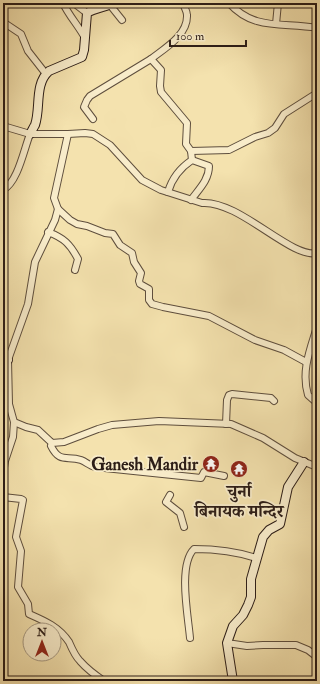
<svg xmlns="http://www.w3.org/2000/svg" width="320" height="684" font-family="'IM FELL Double Pica','Noto Serif Devanagari',serif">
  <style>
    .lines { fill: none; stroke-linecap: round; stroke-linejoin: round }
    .street-casing { stroke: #5e4e3d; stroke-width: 8 }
    .secondary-casing { stroke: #2c1d17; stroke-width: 10 }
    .street { stroke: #f8ecca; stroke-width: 6 }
    .secondary { stroke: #f8ecca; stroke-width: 8 }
    .labels { text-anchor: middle; stroke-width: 3.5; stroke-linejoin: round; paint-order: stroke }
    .poi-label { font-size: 17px; font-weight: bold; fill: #2c1d17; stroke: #f8ecca; text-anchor: end }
  </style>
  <rect width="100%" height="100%" fill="#f4e2ae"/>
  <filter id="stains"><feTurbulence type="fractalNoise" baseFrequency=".005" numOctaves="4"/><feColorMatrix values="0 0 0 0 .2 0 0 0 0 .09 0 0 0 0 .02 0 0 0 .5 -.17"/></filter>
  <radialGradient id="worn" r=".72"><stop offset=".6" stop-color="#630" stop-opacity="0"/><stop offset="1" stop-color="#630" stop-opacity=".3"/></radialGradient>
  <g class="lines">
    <g class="street-casing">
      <g id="street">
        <path d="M 63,3 C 69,16 78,25 85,38"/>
        <path d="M 74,3 L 87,13"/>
        <path d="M 183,3 C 184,7 187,11 187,15 C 188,35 165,48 151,59 L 161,70 L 160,86 L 161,92 L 187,123 L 186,144 L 191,151 L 192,160"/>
        <path d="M 229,3 C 254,31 283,22 317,28"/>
        <path d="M 110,5 L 122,20"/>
        <path d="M 3,22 L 21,34 L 28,51 L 46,74"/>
        <path d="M 276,24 L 278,3"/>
        <path d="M 93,119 L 84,107 L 87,100 L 90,96 L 151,59"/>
        <path d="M 3,126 L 30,134 L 68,134 L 85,133 L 93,134 L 110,145 L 142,180 L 161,190 L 202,203 C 239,200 291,259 317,253"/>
        <path d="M 68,134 L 54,198 L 58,209 L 55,220 L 35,262 L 28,304 L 8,360 L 9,404 L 14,422 L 26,427 L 38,430 L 52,443 L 64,442 L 98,429 L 112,425 L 159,421 L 231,424 L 263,438 L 295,458 L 317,467"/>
        <path d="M 191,151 L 229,150 L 255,137 L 268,133 L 275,128 L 284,114 L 317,93"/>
        <path d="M 3,190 C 18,182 24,149 30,134"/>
        <path d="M 168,192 C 172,178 180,168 192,160 L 209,166 C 209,180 199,189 191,200"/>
        <path d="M 58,209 L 70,220 L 77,224 L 87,226 L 105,233 L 113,234 L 120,245 L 132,253 L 134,262 L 141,273 L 139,281 L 140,284 L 149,289 L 149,300 L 152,304 L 163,307 L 209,316 L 255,340 L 284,350 L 306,362"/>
        <path d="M 48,232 C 64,238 70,244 78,259 L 75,270"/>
        <path d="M 317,327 C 310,350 301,371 308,395 L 317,403"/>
        <path d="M 226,424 L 227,400 L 229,395 L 232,394 L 271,398 L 274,401"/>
        <path d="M 51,446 C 60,464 67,455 81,460 C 86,462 90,466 95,467 L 201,478 L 204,472 L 224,476"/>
        <path d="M 3,474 L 5,461 L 13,437 L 14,422"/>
        <path d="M 170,495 L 166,502 L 180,513 L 184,527"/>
        <path d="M 3,497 L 21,499 L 23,500 L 16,537 L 21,551 L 18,587 L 28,604 L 29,614 C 45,621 59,627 69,642 C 72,649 75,656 80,661 C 87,669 95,675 104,681"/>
        <path d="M 190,638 C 188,615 178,565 194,549 C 216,549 235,551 256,558"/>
        <path d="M 227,643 L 247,646 L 263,645 L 296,645 L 308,650 L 317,657"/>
      </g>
    </g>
    <g class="secondary-casing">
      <g id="secondary">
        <path d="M 30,134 C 32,131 33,128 35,125 C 41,108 34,84 49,71 L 82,57 L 84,50 L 87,13 C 94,8 106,7 114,3"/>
        <path d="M 3,357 L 8,360"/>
        <path d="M 233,681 L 227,643 L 233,626 L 243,615 L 248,605 L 251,597 L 251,579 L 263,537 L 269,530 L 280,524 L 288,487 L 304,462"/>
      </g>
    </g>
    <use href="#street" class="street"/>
    <use href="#secondary" class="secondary"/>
  </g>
  <defs>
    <g id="temple-disc" transform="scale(0.9)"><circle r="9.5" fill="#8f2418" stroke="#f8ecca"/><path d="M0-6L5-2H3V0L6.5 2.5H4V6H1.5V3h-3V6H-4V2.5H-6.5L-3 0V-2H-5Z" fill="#fff"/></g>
  </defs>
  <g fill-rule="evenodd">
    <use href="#temple-disc" x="211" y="464"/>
    <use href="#temple-disc" x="239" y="469"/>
  </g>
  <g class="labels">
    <g class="poi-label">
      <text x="198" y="470">Ganesh Mandir</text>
      <text x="239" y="497" text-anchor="middle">चुर्ना<tspan x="239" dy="20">बिनायक मन्दिर</tspan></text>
    </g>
  </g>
  <rect width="320" height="684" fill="none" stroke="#f4e2ae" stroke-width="16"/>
  <rect x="4" y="4" width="312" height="676" fill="none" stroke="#2c1d17" stroke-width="2"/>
  <rect x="8" y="8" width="304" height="668" fill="none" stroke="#2c1d17"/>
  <g transform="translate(42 642)"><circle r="19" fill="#f8ecca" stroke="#a69982"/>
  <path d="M0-3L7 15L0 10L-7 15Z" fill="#8f2418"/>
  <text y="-6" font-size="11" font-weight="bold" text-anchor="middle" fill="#2c1d17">N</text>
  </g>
  <path d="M170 40v6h76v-6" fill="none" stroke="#2c1d17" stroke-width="2"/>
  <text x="176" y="40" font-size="12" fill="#2c1d17" stroke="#f8ecca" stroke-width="3" paint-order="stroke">100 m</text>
  <rect width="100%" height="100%" filter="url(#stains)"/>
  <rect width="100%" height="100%" fill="url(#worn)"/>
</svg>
